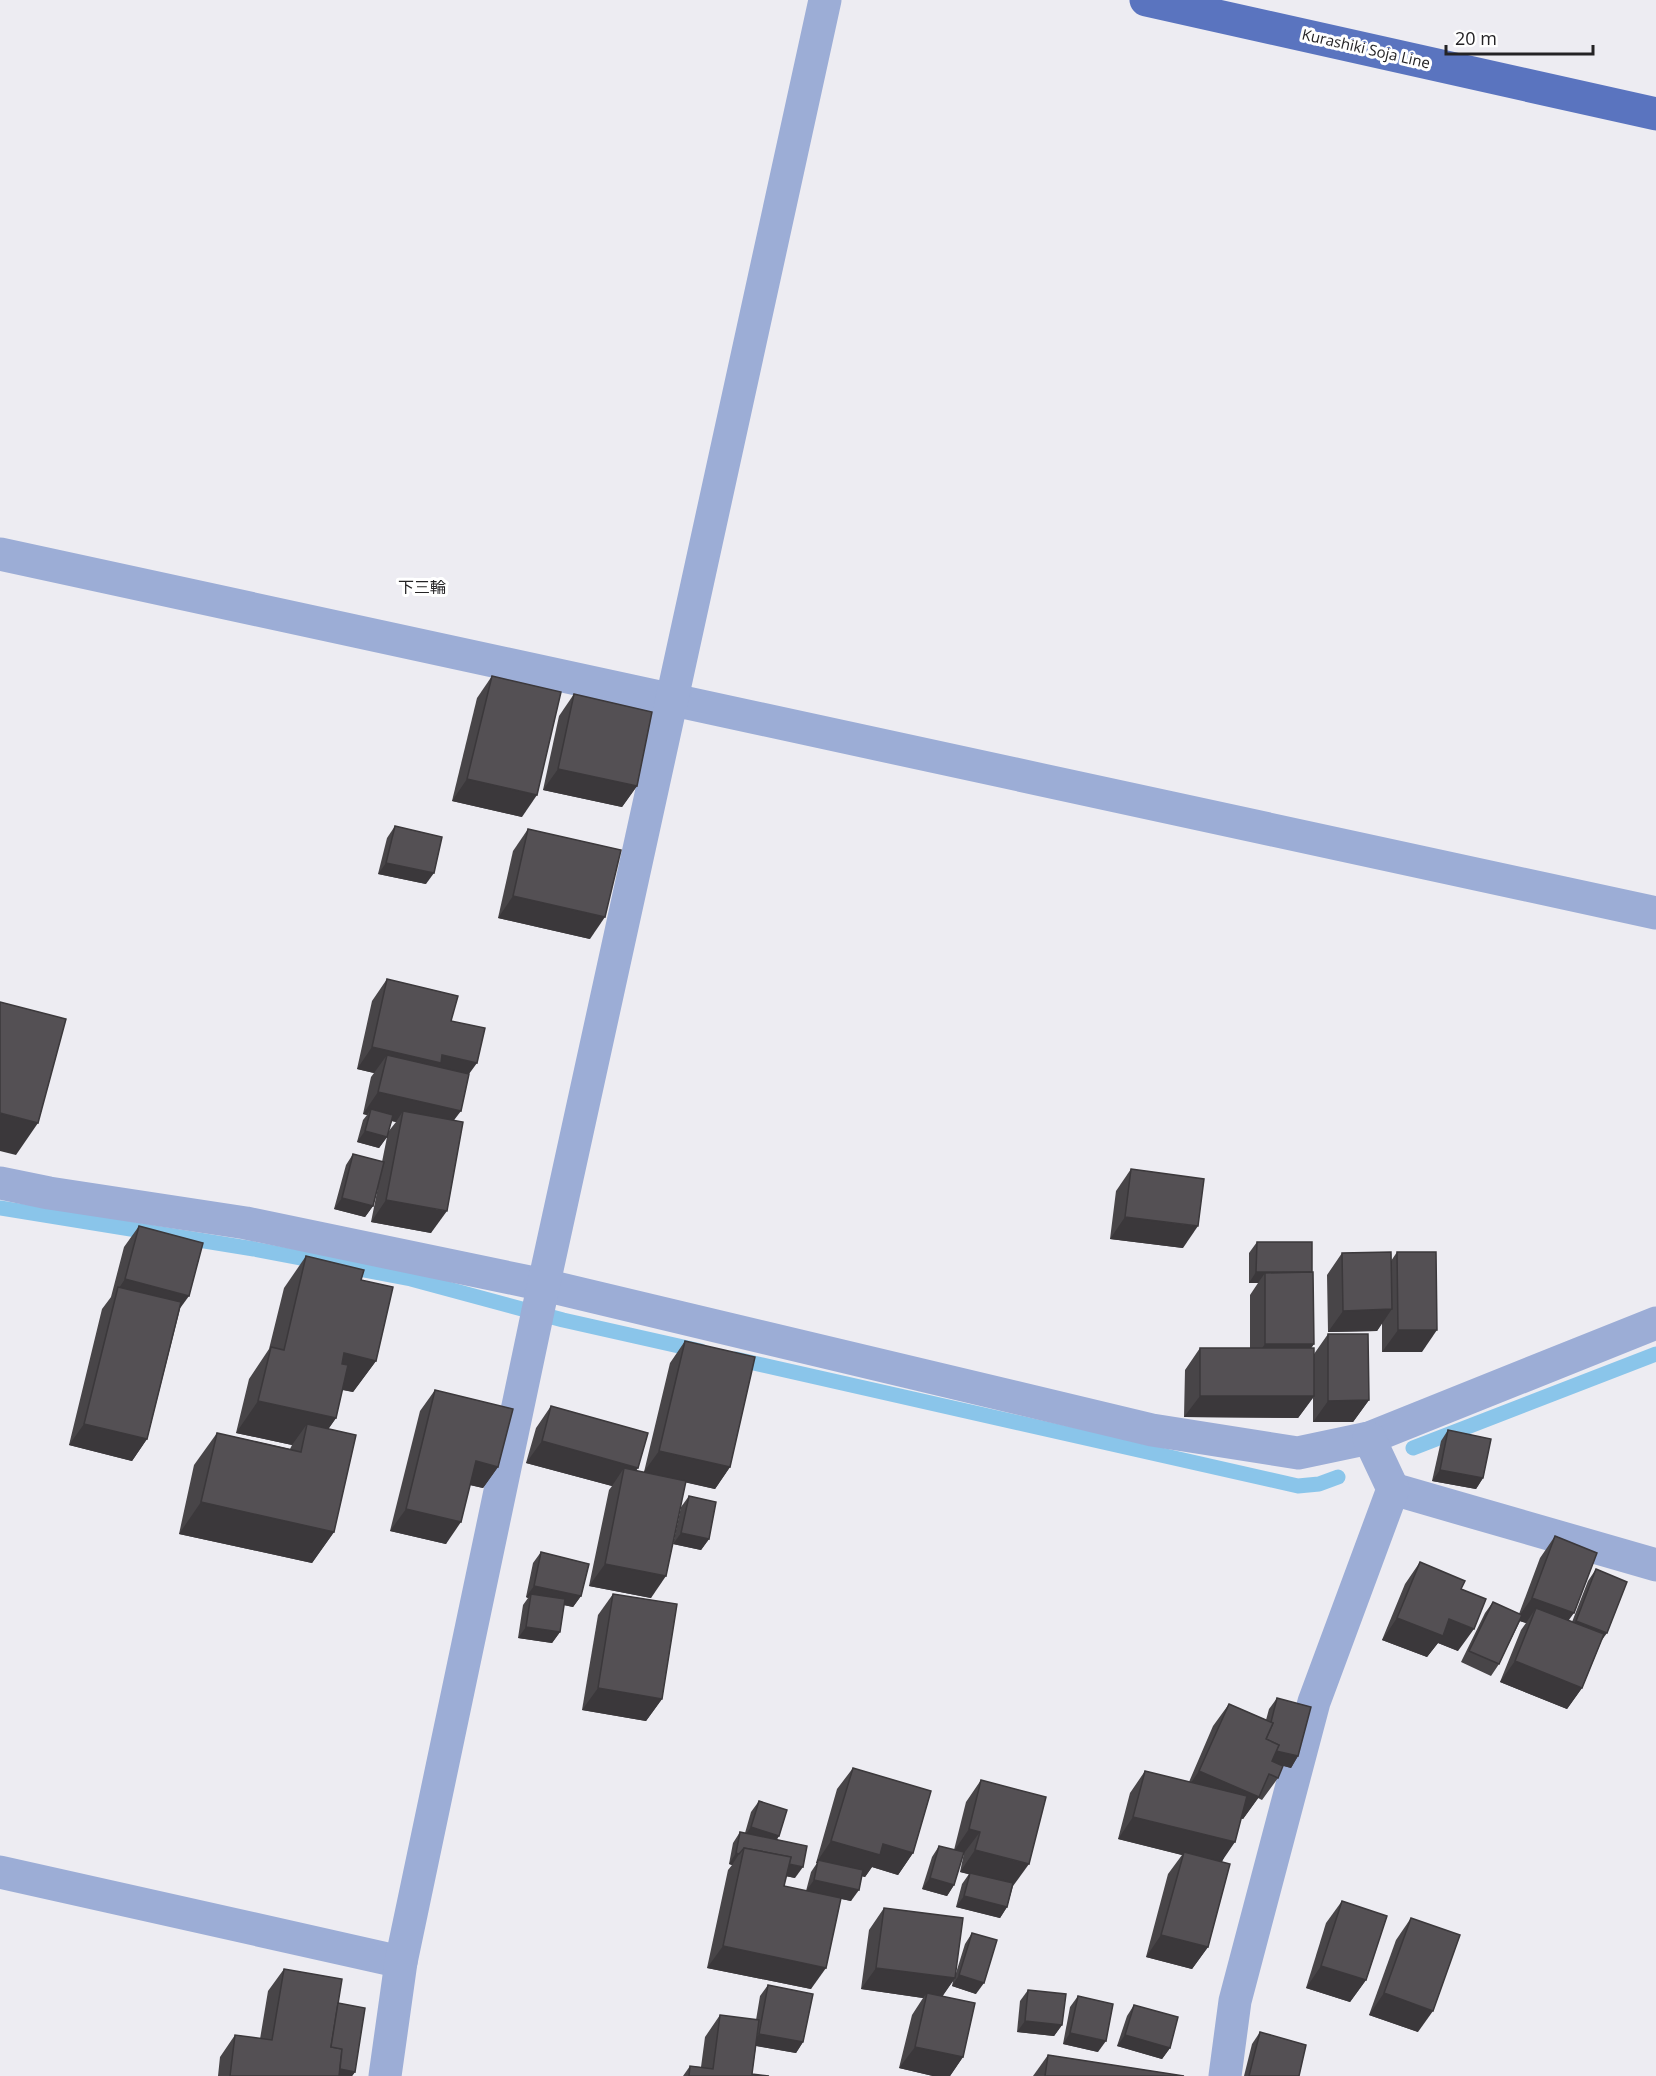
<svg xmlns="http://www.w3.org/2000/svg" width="1656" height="2076" font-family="'Open Sans','Noto Sans JP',sans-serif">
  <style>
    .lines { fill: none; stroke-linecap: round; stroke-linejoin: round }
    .stream { stroke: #8ac5ea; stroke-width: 15 }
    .minor { stroke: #9cadd6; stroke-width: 33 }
    .major { stroke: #5a74bf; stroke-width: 33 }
    .wall { fill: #484548; fill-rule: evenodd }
    .shaded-wall { fill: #3b383b }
    .building { fill: #545054; stroke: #3b383b; stroke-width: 1.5 }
    .labels { text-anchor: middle; stroke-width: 6; stroke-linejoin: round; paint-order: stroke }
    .street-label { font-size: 15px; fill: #242325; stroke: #fff }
    .neighbourhood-label { font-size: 16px; fill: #242325; stroke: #fff }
  </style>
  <rect width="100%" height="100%" fill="#edecf2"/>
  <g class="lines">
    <g class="stream">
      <path d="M 0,1208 L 254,1249 L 411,1279 L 563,1320 L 701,1351"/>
      <path d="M 736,1359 L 1298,1486 L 1319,1484 L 1338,1477"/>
      <path d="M 1413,1448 L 1656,1354"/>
    </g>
    <g class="minor">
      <path d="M 0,554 L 1656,913"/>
      <path d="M 0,1183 L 49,1193 L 246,1223 L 544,1285 L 1152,1430 L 1298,1453 L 1369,1438 L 1656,1323"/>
      <path d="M 1393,1489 L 1656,1565"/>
      <path d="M 0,1872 L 401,1962"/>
      <path d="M 385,2076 L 401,1962 L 539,1306 L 825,0"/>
      <path d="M 1225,2076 L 1235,2001 L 1314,1702 L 1393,1489 L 1369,1438"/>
    </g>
    <path class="major" d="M 1146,0 L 1656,114"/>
  </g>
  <g class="wall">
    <path d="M 492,676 L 522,817 L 452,801 L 477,698 Z"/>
    <path d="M 574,694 L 637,786 L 622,807 L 543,790 L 559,716 Z"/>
    <path d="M 395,826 L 426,884 L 378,874 L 387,838 Z"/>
    <path d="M 528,829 L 590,939 L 498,918 L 513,851 Z"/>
    <path d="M 387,979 L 451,1021 L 468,1075 L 454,1120 L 431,1233 L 371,1222 L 378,1187 L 373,1206 L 365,1217 L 334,1209 L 346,1165 L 353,1154 L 382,1162 L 387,1137 L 379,1148 L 357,1142 L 363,1120 L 367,1115 L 363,1114 L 371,1077 L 374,1073 L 357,1069 L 372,1001 ZM 392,1121 L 396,1122 L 388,1132 Z"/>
    <path d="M 1131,1169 L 1183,1248 L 1110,1239 L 1116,1191 Z"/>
    <path d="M 139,1226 L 180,1309 L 147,1439 L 132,1461 L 69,1445 L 102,1309 L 111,1297 L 124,1247 Z"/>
    <path d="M 1257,1242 L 1312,1272 L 1314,1344 L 1311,1348 L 1314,1354 L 1328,1334 L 1369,1400 L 1353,1422 L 1313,1422 L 1313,1398 L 1298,1418 L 1184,1417 L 1185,1370 L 1200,1348 L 1250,1348 L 1250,1295 L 1258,1283 L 1249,1283 L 1249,1253 Z"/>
    <path d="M 1397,1252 L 1422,1352 L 1382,1352 L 1382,1323 L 1377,1331 L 1328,1332 L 1327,1275 L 1342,1253 L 1391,1261 Z"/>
    <path d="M 306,1256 L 361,1280 L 376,1361 L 353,1392 L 342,1390 L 336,1418 L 328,1429 L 334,1532 L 312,1563 L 179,1534 L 194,1465 L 217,1433 L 290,1449 L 292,1445 L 236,1433 L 249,1379 L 269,1349 L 284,1288 Z"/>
    <path d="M 685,1341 L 730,1467 L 715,1489 L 685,1482 L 651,1598 L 589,1586 L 609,1490 L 612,1486 L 526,1463 L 536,1428 L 551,1406 L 636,1471 L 644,1472 L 670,1363 Z"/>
    <path d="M 435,1390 L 498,1467 L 483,1488 L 470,1485 L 446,1544 L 390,1531 L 420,1411 Z"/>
    <path d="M 1448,1430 L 1483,1478 L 1476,1489 L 1432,1481 L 1441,1441 Z"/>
    <path d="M 689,1496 L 709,1539 L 701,1550 L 673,1544 L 681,1507 Z"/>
    <path d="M 1555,1536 L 1569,1620 L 1572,1622 L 1588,1581 L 1596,1569 L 1601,1642 L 1582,1688 L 1567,1709 L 1500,1682 L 1521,1630 L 1526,1623 L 1520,1621 L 1499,1664 L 1491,1676 L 1461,1662 L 1485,1613 L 1493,1602 L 1519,1614 L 1540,1558 Z"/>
    <path d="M 541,1552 L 581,1596 L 573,1607 L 564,1605 L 560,1632 L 552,1643 L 518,1638 L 523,1605 L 528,1598 L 526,1597 L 533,1563 Z"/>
    <path d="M 1420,1562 L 1461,1589 L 1458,1651 L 1438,1643 L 1427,1657 L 1382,1640 L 1405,1584 Z"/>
    <path d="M 613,1594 L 662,1699 L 646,1721 L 582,1710 L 598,1615 Z"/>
    <path d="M 1277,1698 L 1298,1756 L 1291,1768 L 1281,1765 L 1278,1778 L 1262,1800 L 1258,1798 L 1243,1819 L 1241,1818 L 1222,1862 L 1208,1947 L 1192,1969 L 1146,1957 L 1168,1874 L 1182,1855 L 1118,1839 L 1130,1793 L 1145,1771 L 1189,1782 L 1213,1726 L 1229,1704 L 1266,1720 L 1269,1709 Z"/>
    <path d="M 853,1768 L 913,1853 L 898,1875 L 872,1867 L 865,1877 L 861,1876 L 851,1901 L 841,1899 L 811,1989 L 707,1968 L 728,1870 L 732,1865 L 729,1864 L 733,1843 L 740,1832 L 745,1833 L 751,1812 L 759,1801 L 779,1836 L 777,1839 L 795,1878 L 786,1876 L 784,1886 L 806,1891 L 811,1872 L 817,1863 L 816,1863 L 837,1789 Z"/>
    <path d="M 981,1780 L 1013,1886 L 1007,1907 L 1000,1918 L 956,1907 L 962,1884 L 969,1874 L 960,1872 L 964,1853 L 963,1853 L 954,1885 L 947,1896 L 922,1889 L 932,1857 L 939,1846 L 954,1850 L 966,1802 Z"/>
    <path d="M 1342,1901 L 1366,1980 L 1350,2002 L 1306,1988 L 1326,1923 Z"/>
    <path d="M 884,1908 L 956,1973 L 965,1944 L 972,1933 L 976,1994 L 952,1986 L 953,1981 L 942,1996 L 963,2057 L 950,2076 L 933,2076 L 899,2068 L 912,2015 L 923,1998 L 861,1989 L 869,1930 Z"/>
    <path d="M 1411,1918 L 1418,2032 L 1369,2015 L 1396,1940 Z"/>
    <path d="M 284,1969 L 338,2003 L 355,2072 L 352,2076 L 218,2076 L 220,2057 L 235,2035 L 260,2039 L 268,1991 Z"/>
    <path d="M 768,1985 L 803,2042 L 796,2053 L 756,2046 L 752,2074 L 769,2076 L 683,2076 L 690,2066 L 701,2067 L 705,2037 L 720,2015 L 756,2020 L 760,1996 Z"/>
    <path d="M 1028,1990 L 1062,2025 L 1054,2036 L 1017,2032 L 1020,2001 Z"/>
    <path d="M 1078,1996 L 1098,2052 L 1063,2044 L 1070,2007 Z"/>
    <path d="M 1134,2005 L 1170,2048 L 1162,2059 L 1117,2046 L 1127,2016 Z"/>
    <path d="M 1260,2032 L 1299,2076 L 1244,2076 L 1252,2044 Z"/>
    <path d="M 1048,2055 L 1184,2076 L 1033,2076 Z"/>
  </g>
  <g class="shaded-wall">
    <path d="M 558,769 L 637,786 L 622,807 L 543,790 Z"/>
    <path d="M 467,779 L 537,795 L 522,817 L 452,801 Z"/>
    <path d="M 386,863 L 434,873 L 426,884 L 378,874 Z"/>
    <path d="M 513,896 L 605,917 L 590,939 L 498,918 Z"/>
    <path d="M 372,1047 L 442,1055 L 477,1063 L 461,1085 L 387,1055 L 374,1073 L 357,1069 Z"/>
    <path d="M 378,1092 L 461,1111 L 445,1132 L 403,1111 L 396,1122 L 369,1116 L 371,1109 L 367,1115 L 363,1114 Z"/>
    <path d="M 0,1113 L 38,1123 L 16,1155 L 0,1151 Z"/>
    <path d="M 365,1131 L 387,1137 L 379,1148 L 357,1142 Z"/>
    <path d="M 342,1198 L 373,1206 L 365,1217 L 334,1209 Z"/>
    <path d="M 386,1200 L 447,1211 L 431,1233 L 371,1222 Z"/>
    <path d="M 1125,1217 L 1198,1226 L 1183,1248 L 1110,1239 Z"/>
    <path d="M 1256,1272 L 1312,1272 L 1265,1273 L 1258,1283 L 1249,1283 Z"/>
    <path d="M 125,1279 L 189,1296 L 173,1318 L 117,1291 Z"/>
    <path d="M 1392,1309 L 1377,1331 L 1328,1332 L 1343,1311 Z"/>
    <path d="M 1398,1330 L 1437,1330 L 1422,1352 L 1382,1352 Z"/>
    <path d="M 1265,1344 L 1314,1344 L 1298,1366 L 1250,1365 Z"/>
    <path d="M 344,1353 L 376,1361 L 353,1392 L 322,1385 Z"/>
    <path d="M 1200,1396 L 1314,1396 L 1298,1418 L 1184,1417 Z"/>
    <path d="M 1369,1400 L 1353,1422 L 1313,1422 L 1328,1401 Z"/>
    <path d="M 258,1401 L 336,1418 L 314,1450 L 307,1424 L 292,1445 L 236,1433 Z"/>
    <path d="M 84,1424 L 147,1439 L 132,1461 L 69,1445 Z"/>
    <path d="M 542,1441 L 638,1468 L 623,1490 L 624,1468 L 612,1486 L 526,1463 Z"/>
    <path d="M 659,1451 L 730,1467 L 715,1489 L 643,1473 Z"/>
    <path d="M 476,1461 L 498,1467 L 483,1488 L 461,1483 Z"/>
    <path d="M 1440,1470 L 1483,1478 L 1476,1489 L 1432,1481 Z"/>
    <path d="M 201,1502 L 334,1532 L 312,1563 L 179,1534 Z"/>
    <path d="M 406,1509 L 461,1522 L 446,1544 L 390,1531 Z"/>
    <path d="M 681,1533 L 709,1539 L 701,1550 L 673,1544 Z"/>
    <path d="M 605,1564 L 666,1576 L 651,1598 L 589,1586 Z"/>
    <path d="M 534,1586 L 581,1596 L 573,1607 L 530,1598 L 531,1594 L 528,1598 L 526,1597 Z"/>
    <path d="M 1532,1598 L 1574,1613 L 1558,1635 L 1536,1608 L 1526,1623 L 1516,1620 Z"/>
    <path d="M 1397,1618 L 1449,1619 L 1474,1629 L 1458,1651 L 1438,1643 L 1427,1657 L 1382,1640 Z"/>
    <path d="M 1576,1621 L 1607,1633 L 1599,1644 L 1568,1632 Z"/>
    <path d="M 526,1627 L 560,1632 L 552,1643 L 518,1638 Z"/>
    <path d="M 1515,1661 L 1582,1688 L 1567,1709 L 1500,1682 Z"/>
    <path d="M 598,1688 L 662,1699 L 646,1721 L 582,1710 Z"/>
    <path d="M 1264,1748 L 1298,1756 L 1291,1768 L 1256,1759 Z"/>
    <path d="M 1199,1771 L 1259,1797 L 1243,1819 L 1184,1793 Z"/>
    <path d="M 1133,1817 L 1235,1842 L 1220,1864 L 1184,1852 L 1182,1855 L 1118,1839 Z"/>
    <path d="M 751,1827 L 779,1836 L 772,1847 L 743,1838 Z"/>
    <path d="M 969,1829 L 980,1832 L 964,1853 L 954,1851 Z"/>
    <path d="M 831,1841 L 883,1844 L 913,1853 L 898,1875 L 872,1867 L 865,1877 L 818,1863 L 818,1860 L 817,1863 L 816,1863 Z"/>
    <path d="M 975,1850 L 1029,1864 L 1013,1886 L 960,1872 Z"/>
    <path d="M 736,1853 L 739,1854 L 732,1865 L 729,1864 Z"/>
    <path d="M 742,1854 L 803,1867 L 795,1878 L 740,1867 Z"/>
    <path d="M 930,1878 L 954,1885 L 947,1896 L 922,1889 Z"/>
    <path d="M 814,1880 L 859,1890 L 851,1901 L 806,1891 Z"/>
    <path d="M 964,1896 L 1007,1907 L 1000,1918 L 956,1907 Z"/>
    <path d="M 1161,1935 L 1208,1947 L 1192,1969 L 1146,1957 Z"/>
    <path d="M 723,1946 L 826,1968 L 811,1989 L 707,1968 Z"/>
    <path d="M 1321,1966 L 1366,1980 L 1350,2002 L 1306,1988 Z"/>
    <path d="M 876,1968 L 955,1978 L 940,2000 L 927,1993 L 923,1998 L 861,1989 Z"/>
    <path d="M 959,1975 L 984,1983 L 976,1994 L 952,1986 Z"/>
    <path d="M 1384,1993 L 1433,2011 L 1418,2032 L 1369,2015 Z"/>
    <path d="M 1025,2021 L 1062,2025 L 1054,2036 L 1017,2032 Z"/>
    <path d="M 1070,2033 L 1106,2041 L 1098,2052 L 1063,2044 Z"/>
    <path d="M 759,2034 L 803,2042 L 796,2053 L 751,2045 Z"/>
    <path d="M 1125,2035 L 1170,2048 L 1162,2059 L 1117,2046 Z"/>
    <path d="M 915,2047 L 963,2057 L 950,2076 L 933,2076 L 899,2068 Z"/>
    <path d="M 333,2068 L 355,2072 L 352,2076 L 327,2076 Z"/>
  </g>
  <g class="building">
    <path d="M 492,676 L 561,692 L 537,795 L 467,779 Z"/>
    <path d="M 574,694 L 652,712 L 637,786 L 558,769 Z"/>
    <path d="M 395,826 L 442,837 L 434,873 L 386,863 Z"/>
    <path d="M 528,829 L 621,850 L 605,917 L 513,896 Z"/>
    <path d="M 387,979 L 458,996 L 451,1021 L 485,1028 L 477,1063 L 442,1055 L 441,1063 L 372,1047 Z"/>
    <path d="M 0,1002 L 66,1019 L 38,1123 L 0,1113 Z"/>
    <path d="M 387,1055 L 469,1074 L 461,1111 L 378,1092 Z"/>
    <path d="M 371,1109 L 393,1115 L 387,1137 L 365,1131 Z"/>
    <path d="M 403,1111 L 463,1122 L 447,1211 L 386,1200 Z"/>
    <path d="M 353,1154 L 384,1162 L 373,1206 L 342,1198 Z"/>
    <path d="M 1131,1169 L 1204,1179 L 1198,1226 L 1125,1217 Z"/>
    <path d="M 139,1226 L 203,1243 L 189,1296 L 125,1279 Z"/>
    <path d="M 1257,1242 L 1312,1242 L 1312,1272 L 1256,1272 Z"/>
    <path d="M 1391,1252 L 1392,1309 L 1343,1311 L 1342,1253 Z"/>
    <path d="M 1397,1252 L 1436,1252 L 1437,1330 L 1398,1330 Z"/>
    <path d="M 306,1256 L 364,1270 L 361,1280 L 393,1287 L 376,1361 L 344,1353 L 342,1364 L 348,1365 L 336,1418 L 258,1401 L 271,1347 L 284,1350 Z"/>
    <path d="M 1313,1272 L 1314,1344 L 1265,1344 L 1265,1273 Z"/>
    <path d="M 118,1287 L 181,1302 L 147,1439 L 84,1424 Z"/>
    <path d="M 1328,1334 L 1368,1334 L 1369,1400 L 1328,1401 Z"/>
    <path d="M 685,1341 L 755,1357 L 730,1467 L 659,1451 Z"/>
    <rect x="1200" y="1348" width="114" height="48"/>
    <path d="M 435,1390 L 513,1409 L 498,1467 L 476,1461 L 461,1522 L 406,1509 Z"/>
    <path d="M 551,1406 L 648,1433 L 638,1468 L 542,1441 Z"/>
    <path d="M 307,1424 L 356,1435 L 334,1532 L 201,1502 L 217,1433 L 301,1452 Z"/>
    <path d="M 1448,1430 L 1491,1439 L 1483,1478 L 1440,1470 Z"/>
    <path d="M 624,1468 L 686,1481 L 666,1576 L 605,1564 Z"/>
    <path d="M 689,1496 L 716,1502 L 709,1539 L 681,1533 Z"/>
    <path d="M 1555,1536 L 1597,1553 L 1574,1613 L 1532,1598 Z"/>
    <path d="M 541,1552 L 589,1564 L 581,1596 L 534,1586 Z"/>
    <path d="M 1420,1562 L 1465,1581 L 1461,1589 L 1486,1599 L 1474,1629 L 1449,1619 L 1443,1636 L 1397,1618 Z"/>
    <path d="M 1596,1569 L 1627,1582 L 1607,1633 L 1576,1621 Z"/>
    <path d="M 531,1594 L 565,1599 L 560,1632 L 526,1627 Z"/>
    <path d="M 613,1594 L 677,1604 L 662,1699 L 598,1688 Z"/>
    <path d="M 1493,1602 L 1522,1615 L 1499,1664 L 1469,1651 Z"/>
    <path d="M 1536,1608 L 1604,1634 L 1582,1688 L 1515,1661 Z"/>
    <path d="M 1277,1698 L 1311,1707 L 1298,1756 L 1276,1751 L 1279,1745 L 1266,1739 L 1273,1723 L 1271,1722 Z"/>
    <path d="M 1229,1704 L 1273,1723 L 1266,1739 L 1279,1745 L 1272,1761 L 1283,1766 L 1278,1778 L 1269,1774 L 1259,1797 L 1199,1771 Z"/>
    <path d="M 853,1768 L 931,1791 L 913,1853 L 883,1844 L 880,1855 L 831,1841 Z"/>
    <path d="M 1145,1771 L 1247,1796 L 1235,1842 L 1133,1817 Z"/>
    <path d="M 981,1780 L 1046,1797 L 1029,1864 L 975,1850 L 980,1832 L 969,1829 Z"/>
    <path d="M 759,1801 L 787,1810 L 779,1836 L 751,1827 Z"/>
    <path d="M 740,1832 L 807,1846 L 803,1867 L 789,1864 L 791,1857 L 744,1848 L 739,1854 L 736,1853 Z"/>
    <path d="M 939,1846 L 964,1852 L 954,1885 L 930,1878 Z"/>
    <path d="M 744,1848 L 791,1857 L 784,1886 L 841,1898 L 826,1968 L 723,1946 Z"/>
    <path d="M 1184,1852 L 1230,1864 L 1208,1947 L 1161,1935 Z"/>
    <path d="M 818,1860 L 863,1870 L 859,1890 L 814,1880 Z"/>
    <path d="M 970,1873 L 1013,1883 L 1007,1907 L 964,1896 Z"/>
    <path d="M 1342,1901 L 1387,1916 L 1366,1980 L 1321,1966 Z"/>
    <path d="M 884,1908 L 963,1918 L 955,1978 L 876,1968 Z"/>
    <path d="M 1411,1918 L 1460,1935 L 1433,2011 L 1384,1993 Z"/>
    <path d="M 972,1933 L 997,1940 L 984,1983 L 959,1975 Z"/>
    <path d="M 284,1969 L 342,1979 L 331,2047 L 342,2049 L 339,2076 L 230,2076 L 235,2035 L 272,2040 Z"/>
    <path d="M 768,1985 L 813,1994 L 803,2042 L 759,2034 Z"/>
    <path d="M 1028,1990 L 1066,1994 L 1062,2025 L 1025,2021 Z"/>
    <path d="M 927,1993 L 975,2003 L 963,2057 L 915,2047 Z"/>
    <path d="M 1078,1996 L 1113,2004 L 1106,2041 L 1070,2033 Z"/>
    <path d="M 338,2003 L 365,2008 L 355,2072 L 340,2069 L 342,2049 L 331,2047 Z"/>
    <path d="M 1134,2005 L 1178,2017 L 1170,2048 L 1125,2035 Z"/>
    <path d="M 720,2015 L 759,2020 L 752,2074 L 769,2076 L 689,2076 L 690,2066 L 713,2069 Z"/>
    <path d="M 1260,2032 L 1306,2045 L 1299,2076 L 1249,2076 Z"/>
    <path d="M 1048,2055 L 1184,2076 L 1045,2076 Z"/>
  </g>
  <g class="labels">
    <g class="street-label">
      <text transform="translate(1366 49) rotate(13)" y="5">Kurashiki Soja Line</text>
    </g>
    <g class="neighbourhood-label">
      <text x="422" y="593">下三輪</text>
    </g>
  </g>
  <path d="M1446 45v9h147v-9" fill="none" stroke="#242325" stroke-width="3"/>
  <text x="1455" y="45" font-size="18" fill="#242325" stroke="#ffffff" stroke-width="4.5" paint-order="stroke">20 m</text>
</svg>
